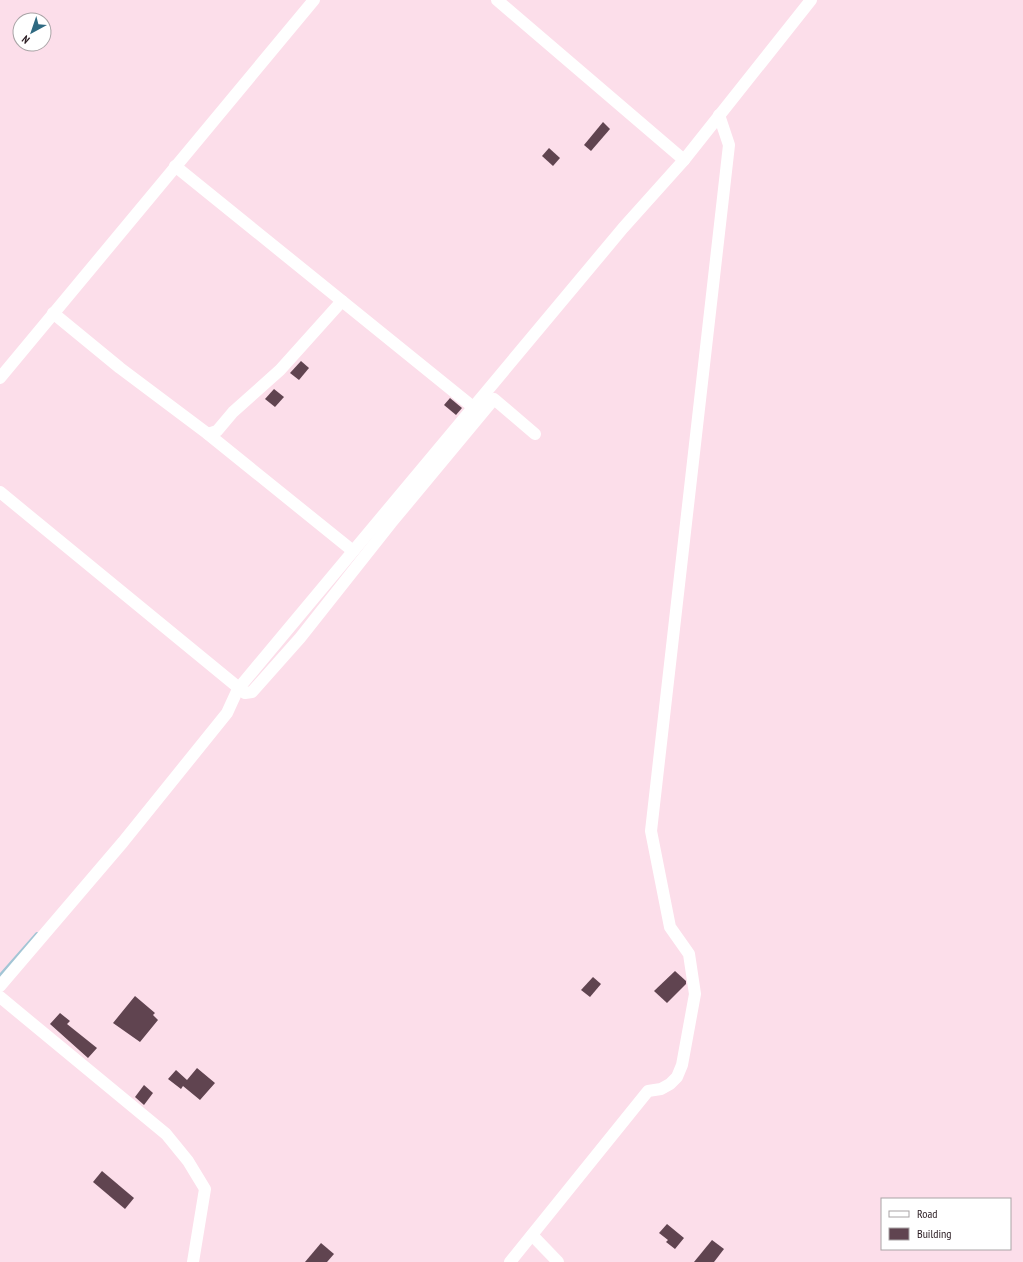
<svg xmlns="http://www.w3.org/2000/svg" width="1023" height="1262" font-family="'PT Sans Narrow',sans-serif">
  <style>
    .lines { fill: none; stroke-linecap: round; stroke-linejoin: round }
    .stream { stroke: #a3c5d5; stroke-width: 4 }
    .building { fill: #604450 }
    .minor { stroke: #fff; stroke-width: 12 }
  </style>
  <rect width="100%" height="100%" fill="#fcdeea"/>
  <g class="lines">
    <path class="stream" d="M 0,976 L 37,934"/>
  </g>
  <g class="building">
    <path d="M 603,122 L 610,129 L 591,151 L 584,145 Z"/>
    <path d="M 549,148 L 560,158 L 553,166 L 542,156 Z"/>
    <path d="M 301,361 L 309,368 L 299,380 L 290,373 Z"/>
    <path d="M 274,389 L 284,397 L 275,407 L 265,399 Z"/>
    <path d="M 450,398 L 462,408 L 456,415 L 444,405 Z"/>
    <path d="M 675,971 L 686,981 L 686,984 L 667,1003 L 654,991 Z"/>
    <path d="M 593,977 L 601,984 L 590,997 L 581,990 Z"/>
    <path d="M 135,996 L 155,1013 L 153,1015 L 158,1020 L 140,1042 L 113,1023 Z"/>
    <path d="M 60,1013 L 70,1021 L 67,1024 L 97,1048 L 88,1058 L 50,1024 Z"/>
    <path d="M 197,1068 L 215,1083 L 200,1100 L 183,1086 L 181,1089 L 168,1079 L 176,1070 L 187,1080 Z"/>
    <path d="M 144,1085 L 153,1093 L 144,1105 L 135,1097 Z"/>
    <path d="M 102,1171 L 134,1198 L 125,1209 L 93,1182 Z"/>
    <path d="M 667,1224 L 684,1238 L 675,1249 L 666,1242 L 668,1240 L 659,1233 Z"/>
    <path d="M 712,1240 L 724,1249 L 714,1262 L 694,1262 Z"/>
    <path d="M 321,1243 L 334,1254 L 327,1262 L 305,1262 Z"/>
  </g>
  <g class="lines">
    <g class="minor">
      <path d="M 497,0 L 684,160"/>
      <path d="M 175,166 L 473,407"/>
      <path d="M 53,313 L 120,368 L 208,434 L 353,551"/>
      <path d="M 0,378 L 314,0"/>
      <path d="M 208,434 L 217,431 L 233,412 L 280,370 L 342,301"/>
      <path d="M 0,492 L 245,693 L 252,692 L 300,638 L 391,523 L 494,399 L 535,434"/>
      <path d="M 0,986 L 123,842 L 227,713 L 238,689 L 623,228 L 684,160 L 811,0"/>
      <path d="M 0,997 L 166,1134 L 188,1161 L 205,1189 L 193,1262"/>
      <path d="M 532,1235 L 558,1262"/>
      <path d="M 510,1262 L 648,1091 L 661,1089 L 670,1084 L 677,1077 L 682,1065 L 695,994 L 689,954 L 670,927 L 651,831 L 729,145 L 719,115"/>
    </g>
  </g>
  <rect x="881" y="1198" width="130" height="52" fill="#ffffff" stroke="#a9a4a6"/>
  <rect x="889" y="1211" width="20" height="6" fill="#ffffff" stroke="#a9a4a6"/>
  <text x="917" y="1218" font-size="12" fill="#291b21">Road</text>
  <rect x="889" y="1228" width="20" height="12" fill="#604450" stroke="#a9a4a6"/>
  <text x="917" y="1238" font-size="12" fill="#291b21">Building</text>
  <g transform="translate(32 32) rotate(220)"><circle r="19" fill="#ffffff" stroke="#a9a4a6"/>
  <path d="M0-3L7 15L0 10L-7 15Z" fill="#2e6981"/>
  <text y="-6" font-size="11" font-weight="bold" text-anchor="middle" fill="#291b21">N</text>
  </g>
</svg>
